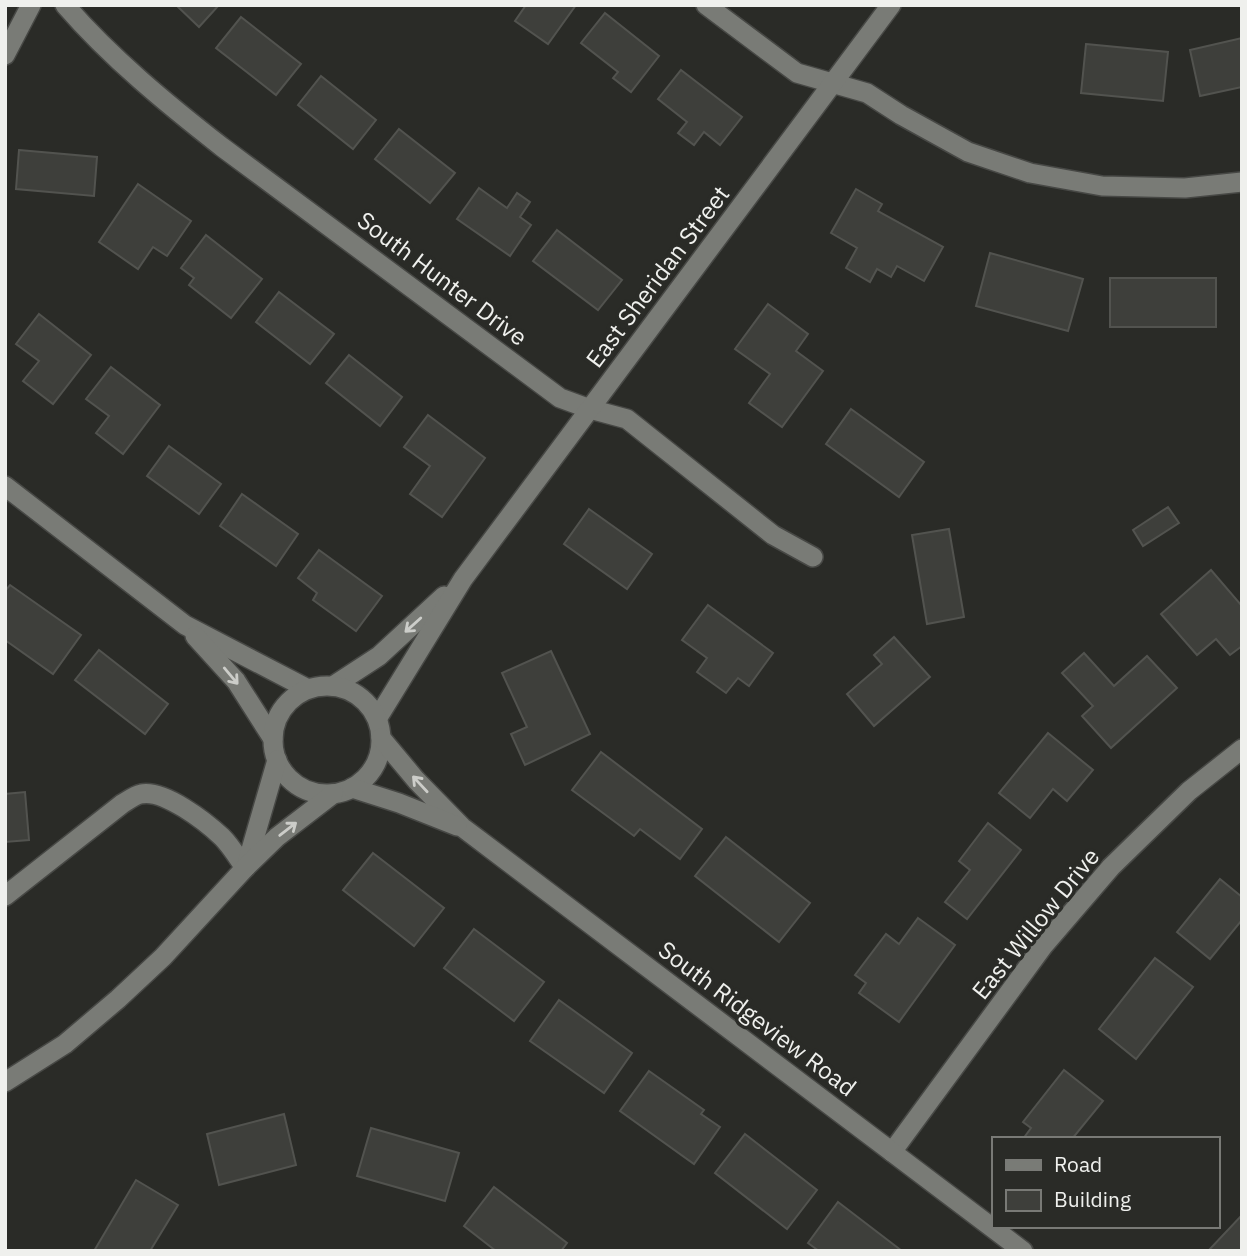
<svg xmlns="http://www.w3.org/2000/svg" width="1247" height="1256" font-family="'IBM Plex Sans',sans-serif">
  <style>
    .building { fill: #3e3f3b; stroke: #52534f; stroke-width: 2 }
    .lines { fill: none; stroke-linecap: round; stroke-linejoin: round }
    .minor-casing { stroke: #474845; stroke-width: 22 }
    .tertiary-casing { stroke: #474845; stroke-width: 22 }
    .secondary-casing { stroke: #474845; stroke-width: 22 }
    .minor { stroke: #797b76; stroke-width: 19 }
    .tertiary { stroke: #797b76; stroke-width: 19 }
    .secondary { stroke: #797b76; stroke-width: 19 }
    .oneway { stroke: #cccdc9 }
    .labels { text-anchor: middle; stroke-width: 7; stroke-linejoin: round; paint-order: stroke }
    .street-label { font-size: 24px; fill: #eff0ed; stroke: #2a2b27 }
  </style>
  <rect width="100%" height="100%" fill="#2a2b27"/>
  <g class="building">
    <path d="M 176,5 L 219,5 L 199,27 Z"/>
    <path d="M 526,5 L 576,5 L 548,44 L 515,21 Z"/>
    <path d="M 605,13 L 659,56 L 631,92 L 613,78 L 618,72 L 581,43 Z"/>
    <path d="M 241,17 L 301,64 L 276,95 L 216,48 Z"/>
    <path d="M 1242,38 L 1242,87 L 1200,96 L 1190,50 Z"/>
    <path d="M 1086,44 L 1168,52 L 1163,101 L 1081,93 Z"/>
    <path d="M 681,70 L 742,117 L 720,145 L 704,132 L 694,145 L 678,133 L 687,122 L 658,99 Z"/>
    <path d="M 321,76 L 376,120 L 353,149 L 298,105 Z"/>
    <path d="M 399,129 L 455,173 L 430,203 L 375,159 Z"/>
    <path d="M 19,150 L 97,157 L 94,196 L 16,189 Z"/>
    <path d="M 138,184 L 191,221 L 167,256 L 153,247 L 138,269 L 99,242 Z"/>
    <path d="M 479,188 L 507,208 L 517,193 L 530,202 L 520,217 L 531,225 L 510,256 L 457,219 Z"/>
    <path d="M 856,189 L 882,204 L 878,211 L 943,247 L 924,281 L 897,266 L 891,277 L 877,269 L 870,282 L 846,268 L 857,248 L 831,233 Z"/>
    <path d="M 557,230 L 622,280 L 598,310 L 533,261 Z"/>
    <path d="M 206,235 L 262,279 L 231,318 L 189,285 L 194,278 L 181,268 Z"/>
    <path d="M 990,253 L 1083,279 L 1068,331 L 976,306 Z"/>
    <rect x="1110" y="278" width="106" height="49"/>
    <path d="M 279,292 L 334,334 L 310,364 L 256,322 Z"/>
    <path d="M 768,304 L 808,334 L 796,351 L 823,371 L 782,427 L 749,403 L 770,374 L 735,349 Z"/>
    <path d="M 39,314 L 91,355 L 53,404 L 23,381 L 39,361 L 16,344 Z"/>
    <path d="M 349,355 L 402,397 L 380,426 L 326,383 Z"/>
    <path d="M 111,367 L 160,405 L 123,454 L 96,433 L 109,416 L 86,399 Z"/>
    <path d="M 851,409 L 924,462 L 899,497 L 826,444 Z"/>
    <path d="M 428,415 L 485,458 L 442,517 L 410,494 L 430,466 L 404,447 Z"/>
    <path d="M 169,446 L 221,484 L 199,514 L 147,476 Z"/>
    <path d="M 242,494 L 298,534 L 276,566 L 220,526 Z"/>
    <path d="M 1168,507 L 1179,523 L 1143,546 L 1133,530 Z"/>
    <path d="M 589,509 L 652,554 L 627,589 L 564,544 Z"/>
    <path d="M 949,529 L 964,617 L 927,624 L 912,535 Z"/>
    <path d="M 319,550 L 382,596 L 356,631 L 313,600 L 317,593 L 298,578 Z"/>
    <path d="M 1211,570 L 1242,606 L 1242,646 L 1230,655 L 1216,639 L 1197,655 L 1161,614 Z"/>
    <path d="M 10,585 L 81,635 L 53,674 L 5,640 L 5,591 Z"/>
    <path d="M 708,605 L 773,653 L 749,686 L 738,678 L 726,693 L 697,672 L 707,658 L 682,640 Z"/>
    <path d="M 894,637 L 930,677 L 874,726 L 847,694 L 882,664 L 874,655 Z"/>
    <path d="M 99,650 L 168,704 L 145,734 L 75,680 Z"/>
    <path d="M 551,651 L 590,734 L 525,765 L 511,734 L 527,727 L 502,673 Z"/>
    <path d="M 1084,653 L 1114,686 L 1147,656 L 1177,688 L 1111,748 L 1082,716 L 1093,706 L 1062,673 Z"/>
    <path d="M 1048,733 L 1093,770 L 1067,801 L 1053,789 L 1030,818 L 999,793 Z"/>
    <path d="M 601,752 L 702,829 L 680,859 L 640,829 L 634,836 L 572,790 Z"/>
    <path d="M 25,792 L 29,840 L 5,842 L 5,794 Z"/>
    <path d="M 988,823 L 1021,850 L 967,919 L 945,902 L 970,870 L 959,861 Z"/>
    <path d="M 726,837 L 810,903 L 779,942 L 695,876 Z"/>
    <path d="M 373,853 L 444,908 L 414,946 L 343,890 Z"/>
    <path d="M 1220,879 L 1242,897 L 1242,920 L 1210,959 L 1177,932 Z"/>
    <path d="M 918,918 L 955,945 L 899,1022 L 859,993 L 866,983 L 855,975 L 886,934 L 899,944 Z"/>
    <path d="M 474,929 L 544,982 L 514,1021 L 444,968 Z"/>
    <path d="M 1155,958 L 1193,987 L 1136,1059 L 1099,1029 Z"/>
    <path d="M 559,1000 L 632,1053 L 604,1093 L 530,1041 Z"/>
    <path d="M 1064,1070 L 1103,1101 L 1072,1139 L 1023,1139 L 1031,1128 L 1023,1122 Z"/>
    <path d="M 649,1071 L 704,1110 L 701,1114 L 720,1127 L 694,1164 L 620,1111 Z"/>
    <path d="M 284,1114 L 296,1165 L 219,1185 L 207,1134 Z"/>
    <path d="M 371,1128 L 459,1153 L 445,1201 L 357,1176 Z"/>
    <path d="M 745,1134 L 817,1190 L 787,1229 L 715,1173 Z"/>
    <path d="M 136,1180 L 178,1205 L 150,1251 L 94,1251 Z"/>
    <path d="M 494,1187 L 567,1243 L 561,1251 L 496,1251 L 464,1226 Z"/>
    <path d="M 838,1202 L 902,1251 L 819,1251 L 808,1243 Z"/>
    <path d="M 1242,1215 L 1242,1251 L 1208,1251 Z"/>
  </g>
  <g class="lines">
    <g class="minor-casing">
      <g id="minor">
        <path d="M 65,5 C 111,58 167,104 222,147 L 560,398 L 590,409 L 627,419 L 773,535 L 813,557"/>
        <path d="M 706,5 L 797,73 L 867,93 L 901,115 L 968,152 L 1030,173 L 1102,186 L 1185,188 L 1242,182"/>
        <path d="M 5,55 L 31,5"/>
        <path d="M 333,686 L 379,656 L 444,596"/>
        <path d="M 377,719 L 463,579 L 891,5"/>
        <path d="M 5,896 L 122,804 C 127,801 135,795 141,794 C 164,789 206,822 222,837 C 231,846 238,858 245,868"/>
        <path d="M 892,1152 L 1044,945 L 1111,867 L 1189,791 L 1242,749"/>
      </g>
    </g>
    <g class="tertiary-casing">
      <g id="tertiary">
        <path d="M 5,486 L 185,625 L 308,689"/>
        <path d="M 195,636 L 236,681 L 273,739"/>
      </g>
    </g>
    <g class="secondary-casing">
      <g id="secondary">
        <circle cx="327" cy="740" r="54"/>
        <path d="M 381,738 L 416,780 L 462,827 L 1023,1251"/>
        <path d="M 352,788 L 399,803 L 457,826"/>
        <path d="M 246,867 L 277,760"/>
        <path d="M 5,1082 L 65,1044 L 118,999 L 163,957 L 245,868 L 277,837 L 333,794"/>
      </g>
    </g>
    <use href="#minor" class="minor"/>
    <use href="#tertiary" class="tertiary"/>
    <use href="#secondary" class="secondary"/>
  </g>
  <defs><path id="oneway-shaft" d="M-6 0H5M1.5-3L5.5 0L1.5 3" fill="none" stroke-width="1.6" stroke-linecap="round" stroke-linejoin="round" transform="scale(1.75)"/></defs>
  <g class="oneway">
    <use href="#oneway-shaft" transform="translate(413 625) rotate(138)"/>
    <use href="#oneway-shaft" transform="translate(231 676) rotate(50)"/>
    <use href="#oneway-shaft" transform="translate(420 784) rotate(-133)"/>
    <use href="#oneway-shaft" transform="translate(288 829) rotate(-38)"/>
  </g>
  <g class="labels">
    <g class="street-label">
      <text transform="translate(658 277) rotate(-53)" y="8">East Sheridan Street</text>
      <text transform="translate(442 279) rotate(37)" y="8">South Hunter Drive</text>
      <text transform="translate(1036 924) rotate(-51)" y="8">East Willow Drive</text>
      <text transform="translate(757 1019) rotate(37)" y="8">South Ridgeview Road</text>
    </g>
  </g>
  <rect width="1247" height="1256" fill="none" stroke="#eff0ed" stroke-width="14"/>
  <rect x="992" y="1137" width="228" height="91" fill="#2a2b27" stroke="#797a76" stroke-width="2"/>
  <rect x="1006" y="1160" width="35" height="10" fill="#797b76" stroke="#797a76" stroke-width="2"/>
  <text x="1054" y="1172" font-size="21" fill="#eff0ed">Road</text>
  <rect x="1006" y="1190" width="35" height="21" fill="#3e3f3b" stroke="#797a76" stroke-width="2"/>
  <text x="1054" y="1207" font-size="21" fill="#eff0ed">Building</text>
</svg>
